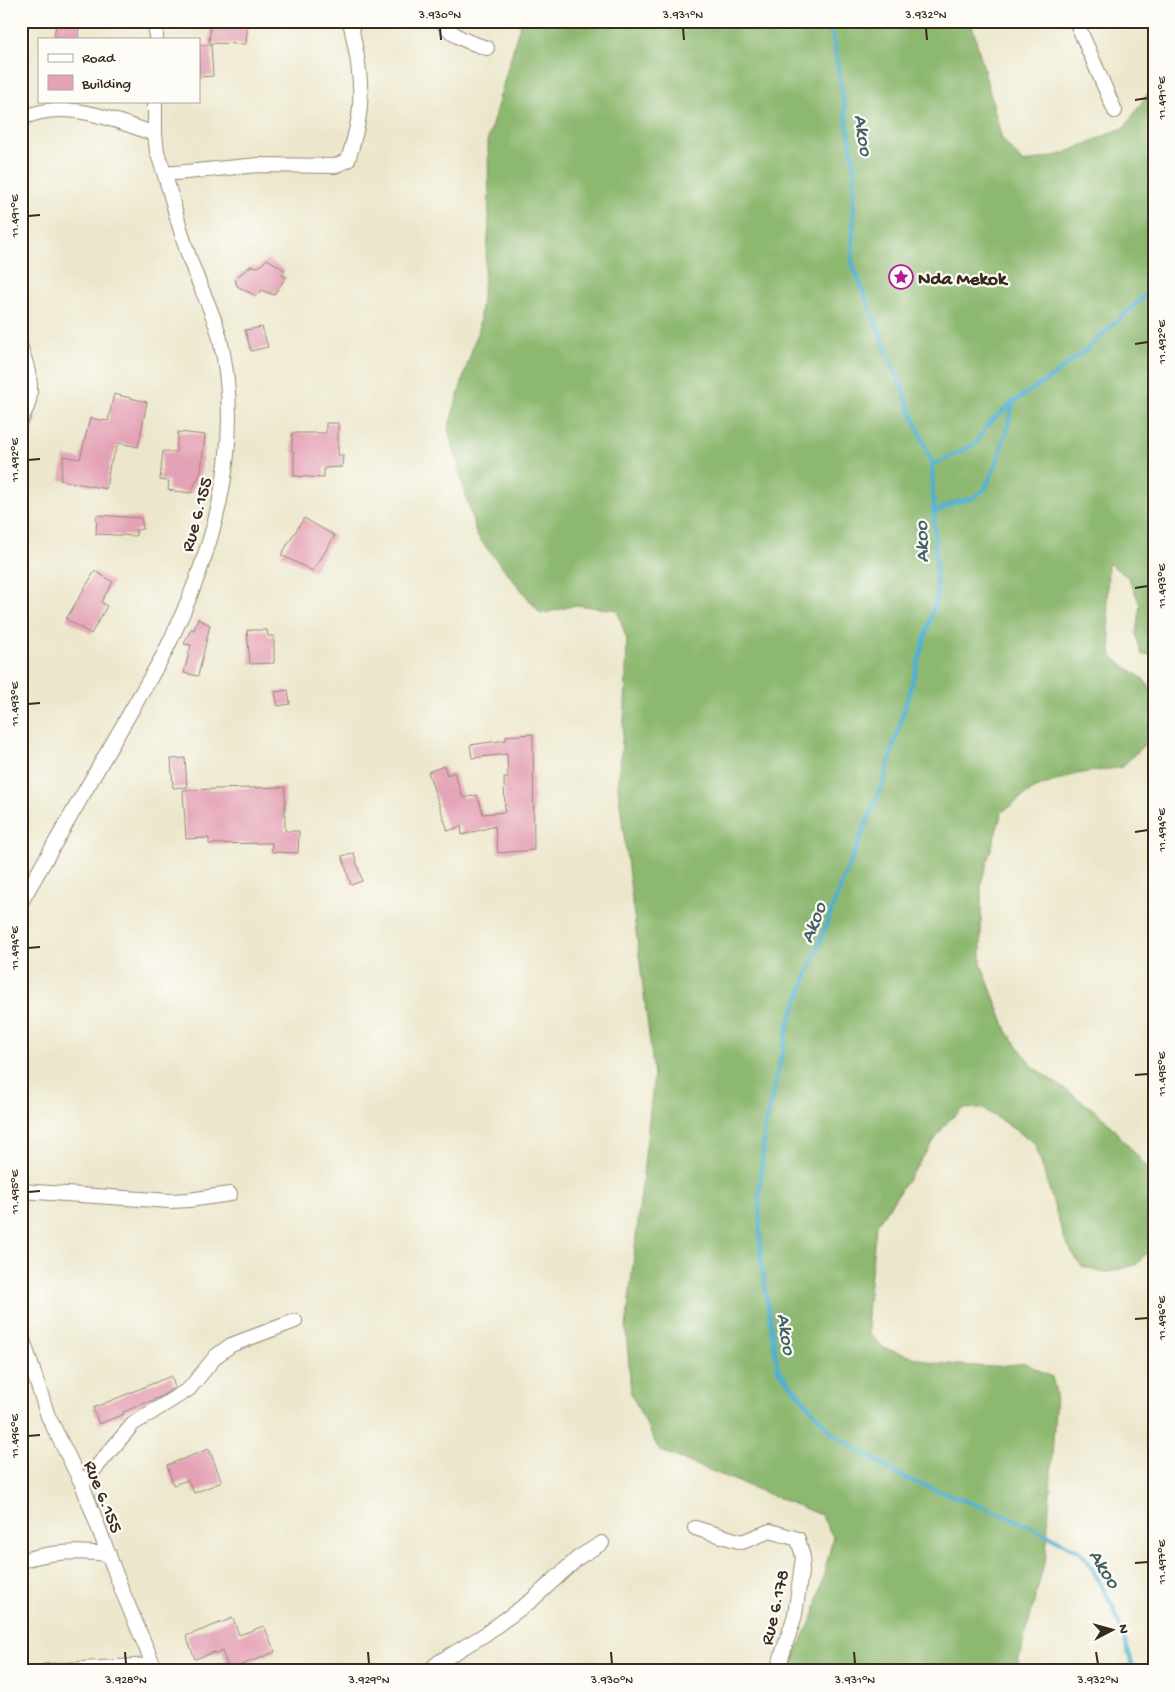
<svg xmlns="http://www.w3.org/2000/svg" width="1175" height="1692" font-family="'Gochi Hand',sans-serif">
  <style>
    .forest { fill: #8db86f; stroke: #647146 }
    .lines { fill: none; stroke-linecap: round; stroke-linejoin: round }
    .stream { stroke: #51b0d0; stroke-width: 4.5 }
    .building { fill: #e4a2b6 }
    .minor-casing { stroke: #948875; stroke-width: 16 }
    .minor { stroke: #fff; stroke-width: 14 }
    .ticks { fill: none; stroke: #3b2a1e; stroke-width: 2 }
    .labels { text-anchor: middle; stroke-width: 4.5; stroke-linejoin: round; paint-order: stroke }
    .poi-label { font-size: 19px; font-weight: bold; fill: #3b2a1e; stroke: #fdfcf7; text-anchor: start }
    .street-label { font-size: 19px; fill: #3b2a1e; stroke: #fdfcf7 }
    .water-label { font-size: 20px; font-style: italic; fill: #446065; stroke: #fdfcf7 }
    .neatline { fill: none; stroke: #3b2a1e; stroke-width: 2 }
    .ticks-label { font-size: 12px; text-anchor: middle; fill: #3b2a1e }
  </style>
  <rect width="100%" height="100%" fill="#fdfcf7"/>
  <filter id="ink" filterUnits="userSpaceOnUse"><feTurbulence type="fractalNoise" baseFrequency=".02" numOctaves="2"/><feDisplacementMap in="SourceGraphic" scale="10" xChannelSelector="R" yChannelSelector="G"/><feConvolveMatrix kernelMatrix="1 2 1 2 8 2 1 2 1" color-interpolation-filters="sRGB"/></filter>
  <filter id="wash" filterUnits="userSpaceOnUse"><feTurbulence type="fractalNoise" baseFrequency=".0096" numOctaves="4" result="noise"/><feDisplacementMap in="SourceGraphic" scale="20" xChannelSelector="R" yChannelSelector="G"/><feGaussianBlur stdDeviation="1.12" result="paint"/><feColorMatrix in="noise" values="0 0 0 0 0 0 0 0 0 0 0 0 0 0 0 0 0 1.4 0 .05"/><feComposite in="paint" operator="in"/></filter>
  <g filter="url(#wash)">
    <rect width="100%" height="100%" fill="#ece7cc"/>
    <g class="forest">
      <path d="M 521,21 L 971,21 L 1002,139 L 1023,163 L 1062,154 L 1125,127 L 1154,84 L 1154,654 L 1142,655 L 1136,634 L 1140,604 L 1128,577 L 1108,563 L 1107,602 L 1112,657 L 1142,678 L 1154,692 L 1154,709 L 1151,725 L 1143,746 L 1122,767 L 1076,774 L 1035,788 L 1002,812 L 981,883 L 981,964 L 1007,1031 L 1033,1067 L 1100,1114 L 1148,1168 L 1154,1182 L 1154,1244 L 1136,1265 L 1104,1273 L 1081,1266 L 1065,1241 L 1035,1143 L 982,1108 L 963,1109 L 947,1122 L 876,1226 L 867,1311 L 869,1334 L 884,1348 L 933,1363 L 991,1367 L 1025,1363 L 1052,1377 L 1056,1393 L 1046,1556 L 1016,1671 L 788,1671 L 815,1612 L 833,1537 L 821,1515 L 659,1450 L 631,1394 L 626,1328 L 654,1075 L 618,788 L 625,707 L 627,640 L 617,610 L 576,605 L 541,614 L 477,536 L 448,429 L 479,326 L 489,228 L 488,139 Z"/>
      <path d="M 21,385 L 35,420 L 21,464 Z"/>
    </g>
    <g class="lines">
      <g class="stream">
        <path d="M 827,21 L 834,42 L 855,170 L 852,263 L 932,464 L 937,596 L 884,780 L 844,878 L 789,1023 L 765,1128 L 759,1195 L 761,1261 L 778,1370 L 833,1434 L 904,1478 L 1015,1519 L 1077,1550 L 1088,1561 L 1114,1609 L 1131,1660 L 1131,1671"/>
        <path d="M 932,464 L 942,461 L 975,444 L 988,424 L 1012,403"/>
        <path d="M 934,513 L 953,503 L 971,499 L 985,489 L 995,467 L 1007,429 L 1013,402 L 1049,379 L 1087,349 L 1154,287"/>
      </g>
    </g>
    <g id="blocks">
      <g class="building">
        <path d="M 57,21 L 79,21 L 78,39 L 66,39 L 54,36 Z"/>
        <path d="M 211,21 L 248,21 L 246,44 L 209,43 Z"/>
        <path d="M 199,45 L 211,45 L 213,76 L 199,77 Z"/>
        <path d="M 267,259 L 285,270 L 281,274 L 286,277 L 274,295 L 262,290 L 256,296 L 237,286 L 235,279 L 238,276 L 251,266 L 259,267 Z"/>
        <path d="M 262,327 L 268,347 L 251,351 L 245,330 Z"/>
        <path d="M 114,394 L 147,402 L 138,447 L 119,443 L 110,464 L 106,489 L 60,480 L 64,456 L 80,459 L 90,418 L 108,421 Z"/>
        <path d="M 326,423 L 338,423 L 338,455 L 343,455 L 342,467 L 324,468 L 324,478 L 294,476 L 294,452 L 292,452 L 292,433 L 326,433 Z"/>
        <path d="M 178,432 L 205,435 L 201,471 L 191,493 L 168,490 L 169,481 L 160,480 L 163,451 L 176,452 Z"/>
        <path d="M 97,515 L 141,518 L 143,529 L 136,530 L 136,536 L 96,534 Z"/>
        <path d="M 304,518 L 335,536 L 313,571 L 281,555 Z"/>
        <path d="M 95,571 L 113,582 L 101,602 L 107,606 L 91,634 L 66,619 Z"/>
        <path d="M 198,619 L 210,625 L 198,676 L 184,673 L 191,645 L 184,644 L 191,629 L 194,630 Z"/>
        <path d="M 247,630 L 267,630 L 268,636 L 274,636 L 274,663 L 250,664 Z"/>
        <path d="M 288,690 L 290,704 L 278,706 L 275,692 Z"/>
        <path d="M 533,734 L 534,850 L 498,853 L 495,826 L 462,835 L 461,826 L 448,831 L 428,772 L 444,766 L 447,775 L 454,772 L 463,798 L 477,795 L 483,814 L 505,812 L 504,778 L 508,778 L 507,754 L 472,758 L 470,745 L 506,740 L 506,736 Z"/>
        <path d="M 185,758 L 187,787 L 173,788 L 171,759 Z"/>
        <path d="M 285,787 L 285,831 L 299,831 L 298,853 L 272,852 L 272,843 L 209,844 L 209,838 L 186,839 L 183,790 Z"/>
        <path d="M 354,853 L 362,881 L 351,885 L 342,856 Z"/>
        <path d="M 171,1376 L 175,1387 L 160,1397 L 123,1412 L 124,1414 L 99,1424 L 93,1408 Z"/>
        <path d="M 209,1449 L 222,1482 L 194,1493 L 188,1480 L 173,1485 L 167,1465 Z"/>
        <path d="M 233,1618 L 239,1635 L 264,1626 L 275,1652 L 229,1670 L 222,1651 L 216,1654 L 215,1652 L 195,1659 L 186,1636 Z"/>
      </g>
    </g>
  </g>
  <g filter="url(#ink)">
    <use href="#blocks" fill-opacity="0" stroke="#948875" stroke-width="1"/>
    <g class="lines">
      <g class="minor-casing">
        <g id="minor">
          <path d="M 156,21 L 156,39"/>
          <path d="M 442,21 C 451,37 471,43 487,48"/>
          <path d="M 1076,21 L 1115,111"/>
          <path d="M 21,119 C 64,97 113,120 155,134"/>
          <path d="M 165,174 L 258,165 L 335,166 L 348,160 C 353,143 359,125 360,106 C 362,78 356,49 350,21"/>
          <path d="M 21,348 C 26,363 33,384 29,400 C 28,407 24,413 21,419"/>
          <path d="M 21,902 L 164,654 C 212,556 246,449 220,339 C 214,313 201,290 192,265 C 178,228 171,189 157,152 L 155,134 L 155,101"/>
          <path d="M 21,1191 L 170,1201 L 189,1200 L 230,1194"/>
          <path d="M 21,1334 L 48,1416 L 82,1484 L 123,1593 L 156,1671"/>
          <path d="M 82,1484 L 133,1424 L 189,1389 L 216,1356 L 231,1345 L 295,1321"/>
          <path d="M 695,1528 L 742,1542 L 770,1531 L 798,1539 L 803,1557 L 795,1615 L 777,1671"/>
          <path d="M 21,1561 C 51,1551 77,1551 109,1554"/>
          <path d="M 47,1671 L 154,1665"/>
          <path d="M 429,1671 L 439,1662 L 484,1635 L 532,1600 L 579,1557 L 602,1543"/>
        </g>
      </g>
      <use href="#minor" class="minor"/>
    </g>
  </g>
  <path class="ticks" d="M 440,28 L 441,40M 683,28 L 684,40M 926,28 L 927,40M 1135,100 L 1148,98M 28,216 L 40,215M 1135,344 L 1148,342M 28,460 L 40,459M 1135,588 L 1148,586M 28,704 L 40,703M 1135,832 L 1148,830M 28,948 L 40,947M 1135,1075 L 1148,1074M 28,1192 L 40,1191M 1135,1319 L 1148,1318M 28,1436 L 40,1435M 1135,1563 L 1148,1562M 125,1652 L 126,1664M 368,1652 L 369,1664M 611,1652 L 612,1664M 854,1652 L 855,1664M 1096,1652 L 1098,1664"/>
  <defs>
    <g id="sight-ring" transform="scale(1.25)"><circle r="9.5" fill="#fdfcf7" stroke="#b5179e" stroke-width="1.5"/><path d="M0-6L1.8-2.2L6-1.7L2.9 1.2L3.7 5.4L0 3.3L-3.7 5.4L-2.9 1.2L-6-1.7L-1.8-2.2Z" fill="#b5179e"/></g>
  </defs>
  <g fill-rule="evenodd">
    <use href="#sight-ring" x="901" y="277"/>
  </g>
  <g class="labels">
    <g class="poi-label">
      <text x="918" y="284">Nda Mekok</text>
    </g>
    <g class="street-label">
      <text transform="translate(195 514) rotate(-75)" y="7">Rue 6.155</text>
      <text transform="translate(105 1496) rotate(68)" y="7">Rue 6.155</text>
      <text transform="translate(773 1607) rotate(-77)" y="7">Rue 6.178</text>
    </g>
    <g class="water-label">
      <text transform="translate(865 135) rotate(81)" y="7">Akoo</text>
      <text transform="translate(920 542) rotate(-92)" y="7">Akoo</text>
      <text transform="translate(812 922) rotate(-69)" y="7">Akoo</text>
      <text transform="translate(788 1334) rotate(81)" y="7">Akoo</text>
      <text transform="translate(1106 1568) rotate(58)" y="7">Akoo</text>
    </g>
  </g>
  <rect width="1175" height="1692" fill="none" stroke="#fdfcf7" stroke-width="55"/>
  <rect x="38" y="38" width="162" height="65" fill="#fdfcf7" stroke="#afa8a0"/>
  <rect x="48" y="54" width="25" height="8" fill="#ffffff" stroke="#afa8a0"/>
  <text x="82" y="62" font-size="15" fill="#3b2a1e">Road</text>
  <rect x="48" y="75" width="25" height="15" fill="#e4a2b6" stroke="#afa8a0"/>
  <text x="82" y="88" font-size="15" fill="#3b2a1e">Building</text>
  <g transform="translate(1112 1630) rotate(84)" stroke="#fdfcf7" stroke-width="4" paint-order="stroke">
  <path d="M0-4L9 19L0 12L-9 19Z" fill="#3b2a1e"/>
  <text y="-8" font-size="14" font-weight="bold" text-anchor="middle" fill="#3b2a1e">N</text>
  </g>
  <rect x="28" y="28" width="1120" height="1636" class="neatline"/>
  <g class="ticks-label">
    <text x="440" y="18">3.930°N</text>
    <text x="683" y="18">3.931°N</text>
    <text x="926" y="18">3.932°N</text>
    <text transform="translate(1161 98) rotate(-90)" y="4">11.491°E</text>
    <text transform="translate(14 216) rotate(-90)" y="4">11.491°E</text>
    <text transform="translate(1161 342) rotate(-90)" y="4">11.492°E</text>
    <text transform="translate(14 460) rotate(-90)" y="4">11.492°E</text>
    <text transform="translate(1161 586) rotate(-90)" y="4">11.493°E</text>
    <text transform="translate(14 704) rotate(-90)" y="4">11.493°E</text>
    <text transform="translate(1161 830) rotate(-90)" y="4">11.494°E</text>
    <text transform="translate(14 948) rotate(-90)" y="4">11.494°E</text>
    <text transform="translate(1161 1074) rotate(-90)" y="4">11.495°E</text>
    <text transform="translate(14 1192) rotate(-90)" y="4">11.495°E</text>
    <text transform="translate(1161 1318) rotate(-90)" y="4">11.496°E</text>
    <text transform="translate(14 1436) rotate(-90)" y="4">11.496°E</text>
    <text transform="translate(1161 1562) rotate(-90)" y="4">11.497°E</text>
    <text x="126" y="1683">3.928°N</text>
    <text x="369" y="1683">3.929°N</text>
    <text x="612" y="1683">3.930°N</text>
    <text x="855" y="1683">3.931°N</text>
    <text x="1098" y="1683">3.932°N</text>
  </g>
</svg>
